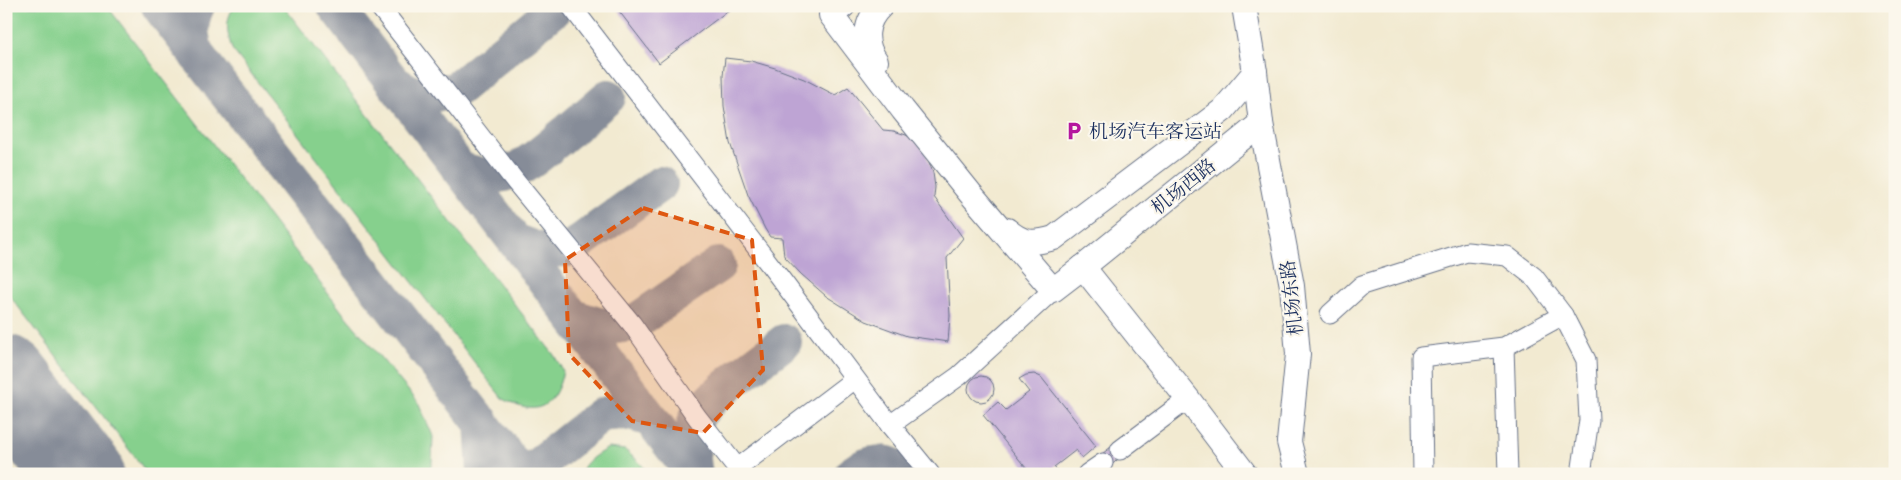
<svg xmlns="http://www.w3.org/2000/svg" width="1901" height="480" font-family="'Old Standard TT','Noto Serif SC',serif">
  <style>
    .green { fill: #86d08d; stroke: #508076 }
    .lines { fill: none; stroke-linecap: round; stroke-linejoin: round }
    .taxiway { stroke: #868c98; stroke-width: 36 }
    .runway { stroke: #868c98; stroke-width: 90 }
    .building { fill: #bea4d4 }
    .minor-casing { stroke: #667086; stroke-width: 21 }
    .major-casing { stroke: #667086; stroke-width: 26 }
    .minor { stroke: #fff; stroke-width: 19 }
    .major { stroke: #fff; stroke-width: 24 }
    .marked { fill: #de5710; fill-opacity: 0.2; stroke: #de5710; stroke-width: 4; stroke-dasharray: 10 6; stroke-linejoin: round }
    .labels { text-anchor: middle; stroke-width: 4.5; stroke-linejoin: round; paint-order: stroke }
    .poi-label { font-size: 19px; fill: #1b2f5e; stroke: #fbf7ec; text-anchor: start }
    .street-label { font-size: 19px; fill: #1b2f5e; stroke: #fbf7ec }
  </style>
  <rect width="100%" height="100%" fill="#fbf7ec"/>
  <filter id="ink" filterUnits="userSpaceOnUse"><feTurbulence type="fractalNoise" baseFrequency=".02" numOctaves="2"/><feDisplacementMap in="SourceGraphic" scale="10" xChannelSelector="R" yChannelSelector="G"/><feConvolveMatrix kernelMatrix="1 2 1 2 8 2 1 2 1" color-interpolation-filters="sRGB"/></filter>
  <filter id="wash" filterUnits="userSpaceOnUse"><feTurbulence type="fractalNoise" baseFrequency=".0096" numOctaves="4" result="noise"/><feDisplacementMap in="SourceGraphic" scale="20" xChannelSelector="R" yChannelSelector="G"/><feGaussianBlur stdDeviation="1.12" result="paint"/><feColorMatrix in="noise" values="0 0 0 0 0 0 0 0 0 0 0 0 0 0 0 0 0 1.4 0 .05"/><feComposite in="paint" operator="in"/></filter>
  <g filter="url(#wash)">
    <rect width="100%" height="100%" fill="#f2ead1"/>
    <g class="green">
      <path d="M 6,6 L 107,6 L 343,313 L 418,402 L 433,436 L 432,463 L 428,474 L 148,474 L 6,291 Z"/>
      <path d="M 235,6 L 284,7 L 554,355 L 563,371 C 555,409 535,418 502,398 L 232,49 C 227,33 224,20 235,6 Z"/>
      <path d="M 608,448 L 625,450 L 639,462 L 649,474 L 581,474 C 584,461 598,454 608,448 Z"/>
    </g>
    <g class="lines">
      <g class="taxiway">
        <path d="M 159,6 L 521,474"/>
        <path d="M 335,6 L 693,474"/>
        <path d="M 197,56 C 191,38 188,24 197,6"/>
        <path d="M 394,83 L 413,94 L 427,96 L 457,89 L 554,9"/>
        <path d="M 469,172 C 508,186 534,159 561,137 C 577,124 592,111 608,97"/>
        <path d="M 516,242 L 538,250 L 570,249 L 660,184"/>
        <path d="M 573,317 L 598,325 L 614,326 L 632,324 L 718,265"/>
        <path d="M 482,422 L 485,474"/>
        <path d="M 527,474 L 600,416 C 619,409 635,413 652,420"/>
        <path d="M 695,474 C 692,455 689,435 697,417 C 708,396 763,359 784,342"/>
        <path d="M 852,474 C 866,463 889,457 902,474"/>
      </g>
      <path class="runway" d="M 6,380 L 79,474"/>
    </g>
    <g id="blocks">
      <g class="building">
        <path d="M 615,6 L 734,6 L 659,63 Z"/>
        <path d="M 725,58 L 751,61 L 775,68 L 804,79 L 835,95 L 848,87 L 883,130 L 894,131 L 906,135 L 915,141 L 925,151 L 933,173 L 935,187 L 934,197 L 963,238 L 947,258 L 950,316 L 948,342 L 907,336 L 866,321 L 826,296 L 801,274 L 784,256 L 782,238 L 770,237 L 765,229 L 748,195 L 730,143 L 724,106 L 723,76 Z"/>
        <path d="M 1034,374 L 1041,377 L 1096,446 L 1082,458 L 1076,450 L 1054,467 L 1060,474 L 1031,474 L 983,415 L 998,402 L 1006,410 L 1029,392 L 1019,379 L 1026,375 Z"/>
        <circle cx="981" cy="389" r="13"/>
        <path d="M 1115,444 L 1124,454 L 1107,469 L 1098,457 Z"/>
      </g>
    </g>
  </g>
  <g filter="url(#ink)">
    <use href="#blocks" fill-opacity="0" stroke="#667086" stroke-width="1"/>
    <g class="lines">
      <g class="minor-casing">
        <g id="minor">
          <path d="M 379,6 L 515,181 L 632,324 L 697,417 L 742,474"/>
          <path d="M 571,6 L 777,274 L 890,425 L 930,474"/>
          <path d="M 1330,314 L 1362,285 L 1467,252 L 1507,256 L 1534,277 L 1563,315 L 1586,360 L 1589,420 L 1581,474"/>
          <path d="M 1504,347 L 1508,474"/>
          <path d="M 890,425 L 959,376 L 1053,290"/>
          <path d="M 1120,450 L 1188,399"/>
          <path d="M 738,468 L 855,379"/>
          <path d="M 1087,474 L 1103,463"/>
          <path d="M 1423,474 L 1421,357 L 1504,347 L 1563,315"/>
        </g>
      </g>
      <g class="major-casing">
        <g id="major">
          <path d="M 843,6 L 831,15 L 903,110 L 970,193 L 1053,290 L 1083,267 L 1261,123 L 1255,72 L 1244,6"/>
          <path d="M 876,61 C 863,43 864,22 881,6"/>
          <path d="M 1261,123 L 1292,286 L 1298,354 L 1289,442 L 1297,474"/>
          <path d="M 1007,230 C 1023,244 1033,244 1054,238 L 1223,110 L 1255,72"/>
          <path d="M 1083,267 L 1188,399 L 1245,474"/>
        </g>
      </g>
      <use href="#minor" class="minor"/>
      <use href="#major" class="major"/>
    </g>
  </g>
  <path class="marked" d="M 643,208 L 752,240 L 763,370 L 703,433 L 632,421 L 569,354 L 565,260 Z"/>
  <defs>
    <g id="parking-bare" transform="scale(1.5)"><path d="M-3.5-5.5H1a3.5 3.5 0 0 1 0 7H-1V5.5H-3.5ZM-1-3.4V-.6H.8a1.4 1.4 0 0 0 0-2.8Z" fill="#b5179e" stroke="#fbf7ec" stroke-width="2.5" paint-order="stroke"/></g>
  </defs>
  <g fill-rule="evenodd">
    <use href="#parking-bare" x="1074" y="131"/>
  </g>
  <g class="labels">
    <g class="poi-label">
      <text x="1089" y="138">机场汽车客运站</text>
    </g>
    <g class="street-label">
      <text transform="translate(1183 186) rotate(-39)" y="7">机场西路</text>
      <text transform="translate(1291 298) rotate(-97)" y="7">机场东路</text>
    </g>
  </g>
  <rect width="1901" height="480" fill="none" stroke="#fbf7ec" stroke-width="25"/>
</svg>
